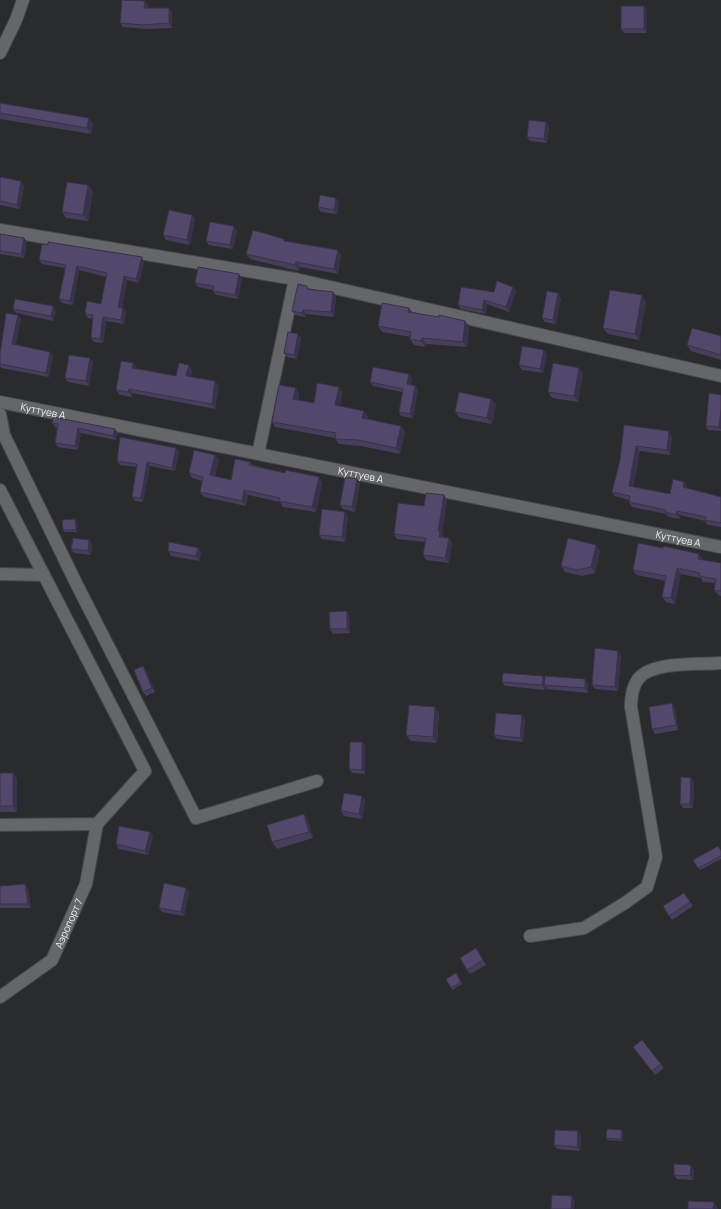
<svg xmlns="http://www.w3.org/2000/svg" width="721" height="1209" font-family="Manrope,sans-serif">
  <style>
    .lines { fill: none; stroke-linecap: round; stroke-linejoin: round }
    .street-casing { stroke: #47484b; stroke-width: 14 }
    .secondary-casing { stroke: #47484b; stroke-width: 14 }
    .street { stroke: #656669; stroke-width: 12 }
    .secondary { stroke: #656669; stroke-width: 12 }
    .wall { fill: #473e5c }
    .shaded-wall { fill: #39324b }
    .building { fill: #52486b; stroke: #39324b }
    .labels { text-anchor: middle; stroke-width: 3.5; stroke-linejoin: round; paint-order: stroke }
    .street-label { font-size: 10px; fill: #f0f0f2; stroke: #202124 }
  </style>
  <rect width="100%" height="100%" fill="#2a2b2d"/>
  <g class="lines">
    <g class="street-casing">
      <g id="street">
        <path d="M 0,53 L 16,20 L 23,0"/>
        <path d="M 0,230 L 295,279 L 258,454"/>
        <path d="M 295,279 L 721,376"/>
        <path d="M 0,414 L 4,435 L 77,585 L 196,818 L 317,781"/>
        <path d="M 0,490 L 145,771 L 97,824 L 0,825"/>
        <path d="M 0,574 L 44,575"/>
        <path d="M 530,936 L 584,928 L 625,903 L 647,887 L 656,857 L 631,707 C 631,697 632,686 639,678 C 654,661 699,665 721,663"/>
        <path id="s1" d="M 0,997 L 52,960 L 86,884 L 97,824"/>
      </g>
    </g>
    <g class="secondary-casing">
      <g id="secondary">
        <path id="s2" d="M 0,402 L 721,547"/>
      </g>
    </g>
    <use href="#street" class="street"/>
    <use href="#secondary" class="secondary"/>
  </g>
  <g class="wall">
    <path d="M 148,5 L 148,8 L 169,8 L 172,12 L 172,28 L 146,29 L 123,27 L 120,23 Z"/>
    <path d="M 644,6 L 647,10 L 647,33 L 624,33 L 621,29 Z"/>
    <path d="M 0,103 L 93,124 L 91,134 L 0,119 Z"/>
    <path d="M 549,126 L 547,143 L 530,141 L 527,137 Z"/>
    <path d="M 0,177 L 21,181 L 24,186 L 20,209 L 0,205 Z"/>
    <path d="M 88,185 L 93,192 L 88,221 L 66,218 L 62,212 Z"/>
    <path d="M 336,198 L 339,203 L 337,214 L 321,212 L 318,207 Z"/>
    <path d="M 192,215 L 195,219 L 190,245 L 166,240 L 163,235 Z"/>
    <path d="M 237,230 L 233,249 L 209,245 L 206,241 Z"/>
    <path d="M 0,234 L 24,238 L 27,242 L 24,258 L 0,254 Z"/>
    <path d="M 286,241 L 338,250 L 341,255 L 338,274 L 300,267 L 299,271 L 250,259 L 246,254 Z"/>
    <path d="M 39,260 L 144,262 L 139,283 L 127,280 L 122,308 L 123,308 L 126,312 L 124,324 L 106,321 L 103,343 L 94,342 L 91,338 L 93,319 L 88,318 L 85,314 L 101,304 L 106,277 L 79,270 L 73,305 L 62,303 L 59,299 L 65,268 L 42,264 Z"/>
    <path d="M 242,278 L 238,299 L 216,295 L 213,291 L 213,290 L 198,287 L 195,283 Z"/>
    <path d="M 513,287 L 516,291 L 509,312 L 487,304 L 485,314 L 461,309 L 458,305 L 494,292 Z"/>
    <path d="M 310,289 L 333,292 L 336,296 L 334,317 L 306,314 L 305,317 L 295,315 L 292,311 Z"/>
    <path d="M 558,293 L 561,298 L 556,324 L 545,322 L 542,318 Z"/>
    <path d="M 646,302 L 639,340 L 608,334 L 603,328 Z"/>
    <path d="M 409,308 L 412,312 L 469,326 L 467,347 L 426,344 L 425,347 L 414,345 L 410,339 L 411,337 L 382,332 L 378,326 Z"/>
    <path d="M 13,309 L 56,311 L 53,321 L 16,313 Z"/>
    <path d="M 18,315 L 21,319 L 16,344 L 53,356 L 49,377 L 1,368 L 0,366 L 0,354 Z"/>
    <path d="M 298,334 L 301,338 L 297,359 L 287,357 L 284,353 Z"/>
    <path d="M 721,336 L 721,360 L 691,351 L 687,345 Z"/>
    <path d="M 547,354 L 543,373 L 522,370 L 519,365 Z"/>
    <path d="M 90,358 L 93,362 L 89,386 L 68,382 L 65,378 Z"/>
    <path d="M 137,368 L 136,368 L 176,376 L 192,370 L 191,377 L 219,385 L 215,409 L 132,393 L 132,397 L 120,395 L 116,390 Z"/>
    <path d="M 579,368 L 583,374 L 578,402 L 552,398 L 548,392 Z"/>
    <path d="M 412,378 L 411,385 L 415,386 L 418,390 L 413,418 L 401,416 L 399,412 L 402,392 L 373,386 L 370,382 Z"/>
    <path d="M 296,388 L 299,393 L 298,400 L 314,403 L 342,392 L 340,406 L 364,411 L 368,417 L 367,419 L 401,426 L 405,432 L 400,454 L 361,446 L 339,444 L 335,439 L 335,438 L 275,427 L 272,422 Z"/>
    <path d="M 721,395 L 721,431 L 708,430 L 706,426 Z"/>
    <path d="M 491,399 L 496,405 L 492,424 L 460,418 L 455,412 Z"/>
    <path d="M 52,423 L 118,433 L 116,440 L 81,433 L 78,450 L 58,447 L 55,443 L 57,428 L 55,427 Z"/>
    <path d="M 624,425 L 672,436 L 670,455 L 640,451 L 633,487 L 670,494 L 687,486 L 687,488 L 721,497 L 721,527 L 708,525 L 705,521 L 680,515 L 680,519 L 669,517 L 666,514 L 632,507 L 629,502 L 629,500 L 615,496 L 612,492 L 620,460 Z"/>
    <path d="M 179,451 L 175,471 L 150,466 L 143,502 L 135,501 L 132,497 L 137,467 L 120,465 L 117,461 Z"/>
    <path d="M 219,460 L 215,476 L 231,480 L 250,462 L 253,465 L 285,473 L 319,477 L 322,482 L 316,512 L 283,507 L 280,502 L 248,495 L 246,506 L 204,497 L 200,492 L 202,481 L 192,478 L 189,473 Z"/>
    <path d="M 357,479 L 360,483 L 355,512 L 343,509 L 340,505 Z"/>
    <path d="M 444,495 L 447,500 L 442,534 L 444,536 L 443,537 L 452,543 L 449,563 L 426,560 L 423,555 L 425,542 L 397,539 L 394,534 L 424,506 Z"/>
    <path d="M 345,512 L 348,516 L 345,542 L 322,539 L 319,535 Z"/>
    <path d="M 75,519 L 77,522 L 77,532 L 64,532 L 63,530 Z"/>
    <path d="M 89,540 L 92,544 L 91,555 L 74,553 L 71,549 Z"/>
    <path d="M 198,548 L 201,552 L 199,561 L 171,556 L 168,551 Z"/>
    <path d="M 663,548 L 699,554 L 703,559 L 703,560 L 721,563 L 721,596 L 718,595 L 714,590 L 715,583 L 703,582 L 701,578 L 681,574 L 675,604 L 666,602 L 662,597 L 666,581 L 637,575 L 633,570 Z"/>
    <path d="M 600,551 L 595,573 L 582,576 L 565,572 L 561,566 Z"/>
    <path d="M 347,611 L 349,616 L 350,633 L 333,634 L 330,629 Z"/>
    <path d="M 621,655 L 618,691 L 595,689 L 592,685 Z"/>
    <path d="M 143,666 L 146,671 L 155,692 L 146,696 L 143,692 Z"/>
    <path d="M 545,679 L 588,683 L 588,693 L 547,689 L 546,687 L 545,690 L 505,686 L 502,682 Z"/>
    <path d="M 675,707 L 678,730 L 655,734 L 652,729 Z"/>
    <path d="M 439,713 L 437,743 L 411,741 L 406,735 Z"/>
    <path d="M 525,719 L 523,742 L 497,739 L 494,735 Z"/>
    <path d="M 362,742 L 365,746 L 365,774 L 352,773 L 349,769 Z"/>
    <path d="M 0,773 L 13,773 L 17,779 L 17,812 L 0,812 Z"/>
    <path d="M 694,782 L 693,808 L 683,808 L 680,804 Z"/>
    <path d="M 365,800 L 362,819 L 344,816 L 341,811 Z"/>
    <path d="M 304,814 L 308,820 L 313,838 L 277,849 L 272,842 Z"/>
    <path d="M 150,832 L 153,836 L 148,855 L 119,849 L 116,844 Z"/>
    <path d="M 721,851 L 721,859 L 700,870 L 693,860 Z"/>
    <path d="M 25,884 L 28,888 L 31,908 L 0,908 L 0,886 Z"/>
    <path d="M 189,892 L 184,916 L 162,912 L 159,908 Z"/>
    <path d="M 684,893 L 693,906 L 672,920 L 663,906 Z"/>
    <path d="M 479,953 L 486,965 L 470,974 L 467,970 Z"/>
    <path d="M 456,973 L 462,984 L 452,990 L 446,979 Z"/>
    <path d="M 636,1051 L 661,1064 L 664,1068 L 655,1075 Z"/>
    <path d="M 623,1133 L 622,1141 L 607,1140 L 606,1138 Z"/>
    <path d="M 581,1135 L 580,1151 L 557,1149 L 554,1145 Z"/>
    <path d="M 694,1170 L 693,1180 L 677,1179 L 674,1175 Z"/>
  </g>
  <g class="shaded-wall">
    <path d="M 145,1 L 148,5 L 147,12 L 144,8 Z"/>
    <path d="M 644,6 L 647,10 L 647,33 L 644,29 Z"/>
    <path d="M 169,8 L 172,12 L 172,28 L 169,23 Z"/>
    <path d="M 89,118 L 93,124 L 91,134 L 87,128 Z"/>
    <path d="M 546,122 L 549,126 L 547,143 L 544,139 Z"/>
    <path d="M 21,181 L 24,186 L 20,209 L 17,205 Z"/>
    <path d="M 88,185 L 93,192 L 88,221 L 83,215 Z"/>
    <path d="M 336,198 L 339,203 L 337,214 L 334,210 Z"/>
    <path d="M 192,215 L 195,219 L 190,245 L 187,240 Z"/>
    <path d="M 234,226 L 237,230 L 233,249 L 230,245 Z"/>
    <path d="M 24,238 L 27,242 L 24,258 L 21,254 Z"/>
    <path d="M 338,250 L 341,255 L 338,274 L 334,269 Z"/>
    <path d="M 142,257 L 144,262 L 139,283 L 136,279 Z"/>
    <path d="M 296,262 L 300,267 L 299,271 L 295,265 Z"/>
    <path d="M 77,266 L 79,270 L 73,305 L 70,301 Z"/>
    <path d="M 239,274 L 242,278 L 238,299 L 235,295 Z"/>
    <path d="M 124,276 L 127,280 L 121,311 L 118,307 Z"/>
    <path d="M 513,287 L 516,291 L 509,312 L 506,307 Z"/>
    <path d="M 333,292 L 336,296 L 334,317 L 331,312 Z"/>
    <path d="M 558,293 L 561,298 L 556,324 L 553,320 Z"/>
    <path d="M 642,295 L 646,302 L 639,340 L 635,334 Z"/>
    <path d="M 484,300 L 487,304 L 485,314 L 482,310 Z"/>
    <path d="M 53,306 L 56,311 L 53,321 L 51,316 Z"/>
    <path d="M 123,308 L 126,312 L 124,324 L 121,320 Z"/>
    <path d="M 409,308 L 413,314 L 408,312 Z"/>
    <path d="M 303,310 L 306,314 L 305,317 L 302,313 Z"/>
    <path d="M 18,315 L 21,319 L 15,348 L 12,344 Z"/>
    <path d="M 103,317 L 106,321 L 103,343 L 100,339 Z"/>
    <path d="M 465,321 L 469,326 L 467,347 L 463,342 Z"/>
    <path d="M 298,334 L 301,338 L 297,359 L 294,355 Z"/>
    <path d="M 422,338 L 426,344 L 425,347 L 421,341 Z"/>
    <path d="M 544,350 L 547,354 L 543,373 L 540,369 Z"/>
    <path d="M 50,352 L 53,356 L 49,377 L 46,373 Z"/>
    <path d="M 90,358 L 93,362 L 89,386 L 86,381 Z"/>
    <path d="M 133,363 L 137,368 L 136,373 L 132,368 Z"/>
    <path d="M 189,365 L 192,370 L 190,381 L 186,376 Z"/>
    <path d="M 579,368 L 583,374 L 578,402 L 574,396 Z"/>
    <path d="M 409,374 L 412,378 L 410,388 L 407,384 Z"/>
    <path d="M 215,381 L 219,385 L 215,409 L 212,404 Z"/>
    <path d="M 415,386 L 418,390 L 413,418 L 410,414 Z"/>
    <path d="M 339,387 L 342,392 L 339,411 L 335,405 Z"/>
    <path d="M 296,388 L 299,393 L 297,404 L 293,399 Z"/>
    <path d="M 129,389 L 132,393 L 132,397 L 128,392 Z"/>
    <path d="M 491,399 L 496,405 L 492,424 L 487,418 Z"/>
    <path d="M 721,409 L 721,430 L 719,427 Z"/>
    <path d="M 364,411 L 368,417 L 366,424 L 362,418 Z"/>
    <path d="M 401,426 L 405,432 L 400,454 L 396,448 Z"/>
    <path d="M 78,428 L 81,433 L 78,450 L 75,446 Z"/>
    <path d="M 115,429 L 118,433 L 116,440 L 113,436 Z"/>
    <path d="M 669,431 L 672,436 L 670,455 L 667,450 Z"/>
    <path d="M 636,446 L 640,451 L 632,490 L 629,486 Z"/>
    <path d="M 176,448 L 179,451 L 175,471 L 172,468 Z"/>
    <path d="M 215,455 L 219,460 L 214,480 L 210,475 Z"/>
    <path d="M 147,462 L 150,466 L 143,502 L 141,498 Z"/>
    <path d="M 319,477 L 322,482 L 316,512 L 312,507 Z"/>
    <path d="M 357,479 L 360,483 L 355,512 L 352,507 Z"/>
    <path d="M 684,482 L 687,486 L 686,492 L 683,487 Z"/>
    <path d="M 244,490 L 248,495 L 246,506 L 242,501 Z"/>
    <path d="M 444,495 L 447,500 L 442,534 L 444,536 L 443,541 L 439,537 L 438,531 Z"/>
    <path d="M 677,511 L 680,515 L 680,519 L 676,515 Z"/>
    <path d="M 345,512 L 348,516 L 345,542 L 342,537 Z"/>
    <path d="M 75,519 L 77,522 L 77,532 L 76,530 Z"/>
    <path d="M 449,538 L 452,543 L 449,563 L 445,558 Z"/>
    <path d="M 89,540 L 92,544 L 91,555 L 88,551 Z"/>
    <path d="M 596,545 L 600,551 L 595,573 L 591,567 Z"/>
    <path d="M 198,548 L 201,552 L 199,561 L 196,556 Z"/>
    <path d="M 699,554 L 703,559 L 702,565 L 698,559 Z"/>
    <path d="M 677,568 L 681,574 L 675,604 L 671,598 Z"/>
    <path d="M 347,611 L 349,616 L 350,633 L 347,629 Z"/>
    <path d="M 618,651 L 621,655 L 618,691 L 615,687 Z"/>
    <path d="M 143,666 L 146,671 L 155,692 L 152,688 Z"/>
    <path d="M 543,676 L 546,680 L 544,685 L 546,687 L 545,690 L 542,685 Z"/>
    <path d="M 585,679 L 588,683 L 588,693 L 585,688 Z"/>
    <path d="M 672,703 L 675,707 L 678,730 L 676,725 Z"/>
    <path d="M 435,707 L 439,713 L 437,743 L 433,737 Z"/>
    <path d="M 522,715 L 525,719 L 523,742 L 520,738 Z"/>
    <path d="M 362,742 L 365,746 L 365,774 L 362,770 Z"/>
    <path d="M 13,773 L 17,779 L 17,812 L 13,806 Z"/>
    <path d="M 691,778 L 694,782 L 693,808 L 690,804 Z"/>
    <path d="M 362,796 L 365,800 L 362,819 L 359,814 Z"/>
    <path d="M 304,814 L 308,820 L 313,838 L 309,832 Z"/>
    <path d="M 150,832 L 153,836 L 148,855 L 145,851 Z"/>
    <path d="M 25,884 L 28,888 L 31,908 L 28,904 Z"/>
    <path d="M 186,888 L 189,892 L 184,916 L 181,912 Z"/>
    <path d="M 622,1130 L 623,1133 L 622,1141 L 621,1139 Z"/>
    <path d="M 578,1131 L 581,1135 L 580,1151 L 577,1147 Z"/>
    <path d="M 691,1165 L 694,1170 L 693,1180 L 690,1176 Z"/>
    <path d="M 572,1196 L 575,1200 L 574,1209 L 571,1209 Z"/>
    <path d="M 714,1202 L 718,1208 L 718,1209 L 713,1209 Z"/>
  </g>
  <g class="building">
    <path d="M 122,0 L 145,1 L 144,8 L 169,8 L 169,23 L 143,25 L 120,23 Z"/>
    <rect x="621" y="6" width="23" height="23"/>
    <path d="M 0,103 L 89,118 L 87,128 L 0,113 Z"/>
    <path d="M 529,120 L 546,122 L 544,139 L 527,137 Z"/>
    <path d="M 0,177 L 21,181 L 17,205 L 0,201 Z"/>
    <path d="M 67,182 L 88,185 L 83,215 L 62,212 Z"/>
    <path d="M 320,195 L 336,198 L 334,210 L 318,207 Z"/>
    <path d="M 169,210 L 192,215 L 187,240 L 163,235 Z"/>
    <path d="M 210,222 L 234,226 L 230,245 L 206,241 Z"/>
    <path d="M 253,230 L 284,239 L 284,241 L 338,250 L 334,269 L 296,262 L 295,265 L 246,254 Z"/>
    <path d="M 0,234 L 24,238 L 21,254 L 0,251 Z"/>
    <path d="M 48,242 L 142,257 L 136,279 L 124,276 L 118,307 L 123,308 L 121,320 L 103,317 L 100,339 L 91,338 L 93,315 L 85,314 L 87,301 L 101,304 L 107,273 L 77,266 L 70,301 L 59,299 L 66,265 L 39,260 L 42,244 L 48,245 Z"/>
    <path d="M 198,267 L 239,274 L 235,295 L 213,291 L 214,286 L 195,283 Z"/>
    <path d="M 497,281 L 513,287 L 506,307 L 484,300 L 482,310 L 458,305 L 461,287 L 494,292 Z"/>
    <path d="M 298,284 L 307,286 L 307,289 L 333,292 L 331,312 L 303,310 L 302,313 L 292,311 Z"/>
    <path d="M 610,290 L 642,295 L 635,334 L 603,328 Z"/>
    <path d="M 547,291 L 558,293 L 553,320 L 542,318 Z"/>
    <path d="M 15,299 L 53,306 L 51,316 L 13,309 Z"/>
    <path d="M 382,303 L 409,308 L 408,312 L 439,317 L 439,315 L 465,321 L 463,342 L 422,338 L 421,341 L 410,339 L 411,332 L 378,326 Z"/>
    <path d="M 6,313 L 18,315 L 12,344 L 50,352 L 46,373 L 0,364 L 0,354 Z"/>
    <path d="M 692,328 L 721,336 L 721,355 L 687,345 Z"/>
    <path d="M 288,332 L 298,334 L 294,355 L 284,353 Z"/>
    <path d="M 522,346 L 544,350 L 540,369 L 519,365 Z"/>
    <path d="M 69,355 L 90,358 L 86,381 L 65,378 Z"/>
    <path d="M 121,361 L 133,363 L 132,368 L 176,376 L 179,363 L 189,365 L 186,376 L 215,381 L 212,404 L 129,389 L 128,392 L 116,390 Z"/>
    <path d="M 553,363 L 579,368 L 574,396 L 548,392 Z"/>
    <path d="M 373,367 L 409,374 L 407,384 L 415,386 L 410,414 L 399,412 L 403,389 L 370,382 Z"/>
    <path d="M 317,383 L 339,387 L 335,405 L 364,411 L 362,418 L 401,426 L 396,448 L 358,440 L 335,439 L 336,433 L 272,422 L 279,385 L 296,388 L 293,399 L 314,403 Z"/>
    <path d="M 459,392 L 491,399 L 487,418 L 455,412 Z"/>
    <path d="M 709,393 L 721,395 L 721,409 L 719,427 L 706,426 Z"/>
    <path d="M 53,417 L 115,429 L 113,436 L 78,428 L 75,446 L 55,443 L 58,424 L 52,423 Z"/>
    <path d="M 624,425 L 669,431 L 667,450 L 636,446 L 629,486 L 670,494 L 673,479 L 684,482 L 683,487 L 721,497 L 721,523 L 705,520 L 706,517 L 677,511 L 676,515 L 665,512 L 666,510 L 629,502 L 630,496 L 612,492 L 620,460 Z"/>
    <path d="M 120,437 L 176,448 L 172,468 L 147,462 L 141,498 L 132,497 L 137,464 L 117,461 Z"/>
    <path d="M 194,450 L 215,455 L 210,475 L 231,480 L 235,459 L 250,462 L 249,465 L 285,473 L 286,470 L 319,477 L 312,507 L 279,501 L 280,498 L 244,490 L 242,501 L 200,492 L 203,477 L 189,473 Z"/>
    <path d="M 345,477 L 357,479 L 352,507 L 340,505 Z"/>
    <path d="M 426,493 L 444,495 L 438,531 L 440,531 L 439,537 L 449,538 L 445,558 L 423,555 L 426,538 L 394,534 L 398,503 L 424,506 Z"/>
    <path d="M 322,509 L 345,512 L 342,537 L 319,535 Z"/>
    <path d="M 75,519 L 76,530 L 63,530 L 62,520 Z"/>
    <path d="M 73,538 L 89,540 L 88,551 L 71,549 Z"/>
    <path d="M 568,538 L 596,545 L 591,567 L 577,570 L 561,566 Z"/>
    <path d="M 169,542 L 198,548 L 196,556 L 168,551 Z"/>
    <path d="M 638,543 L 663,548 L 664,546 L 699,554 L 698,559 L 721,563 L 721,591 L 714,590 L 716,579 L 699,576 L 700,573 L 677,568 L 671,598 L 662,597 L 666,576 L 633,570 Z"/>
    <path d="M 347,611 L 347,629 L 330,629 L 329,612 Z"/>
    <path d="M 595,648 L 618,651 L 615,687 L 592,685 Z"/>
    <path d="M 143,666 L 152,688 L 143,692 L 134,670 Z"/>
    <path d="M 503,673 L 543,676 L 542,685 L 502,682 Z"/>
    <path d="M 545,676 L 585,679 L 585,688 L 544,685 Z"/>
    <path d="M 672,703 L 676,725 L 652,729 L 649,707 Z"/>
    <path d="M 409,705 L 435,707 L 433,737 L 406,735 Z"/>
    <path d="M 496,713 L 522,715 L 520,738 L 494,735 Z"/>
    <path d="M 350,742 L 362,742 L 362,770 L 349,769 Z"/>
    <rect x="0" y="773" width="13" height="33"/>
    <path d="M 681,777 L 691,778 L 690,804 L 680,804 Z"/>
    <path d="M 344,793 L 362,796 L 359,814 L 341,811 Z"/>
    <path d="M 304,814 L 309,832 L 272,842 L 267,825 Z"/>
    <path d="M 119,826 L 150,832 L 145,851 L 116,844 Z"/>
    <path d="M 718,846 L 721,851 L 721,856 L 698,868 L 693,860 Z"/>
    <path d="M 164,883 L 186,888 L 181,912 L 159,908 Z"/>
    <path d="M 25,884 L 28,904 L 0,904 L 0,886 Z"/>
    <path d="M 684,893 L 690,902 L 669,916 L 663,906 Z"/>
    <path d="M 476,948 L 483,960 L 467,970 L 460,958 Z"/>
    <path d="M 456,973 L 461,982 L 451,988 L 446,979 Z"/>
    <path d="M 642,1040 L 661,1064 L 652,1071 L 633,1047 Z"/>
    <path d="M 607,1129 L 622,1130 L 621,1139 L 606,1138 Z"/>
    <path d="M 555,1130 L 578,1131 L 577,1147 L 554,1145 Z"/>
    <path d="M 674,1164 L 691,1165 L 690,1176 L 674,1175 Z"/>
    <path d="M 552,1195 L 572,1196 L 571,1209 L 551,1209 Z"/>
    <path d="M 688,1201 L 714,1202 L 713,1209 L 688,1209 Z"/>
  </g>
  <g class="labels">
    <g class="street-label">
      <text dy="4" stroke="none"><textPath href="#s2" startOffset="44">Куттуев А</textPath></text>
      <text dy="4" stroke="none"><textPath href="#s2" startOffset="368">Куттуев А</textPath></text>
      <text dy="4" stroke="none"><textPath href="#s2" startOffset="692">Куттуев А</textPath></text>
      <text dy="4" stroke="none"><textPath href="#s1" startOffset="104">Аэропорт 7</textPath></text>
    </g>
  </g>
</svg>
